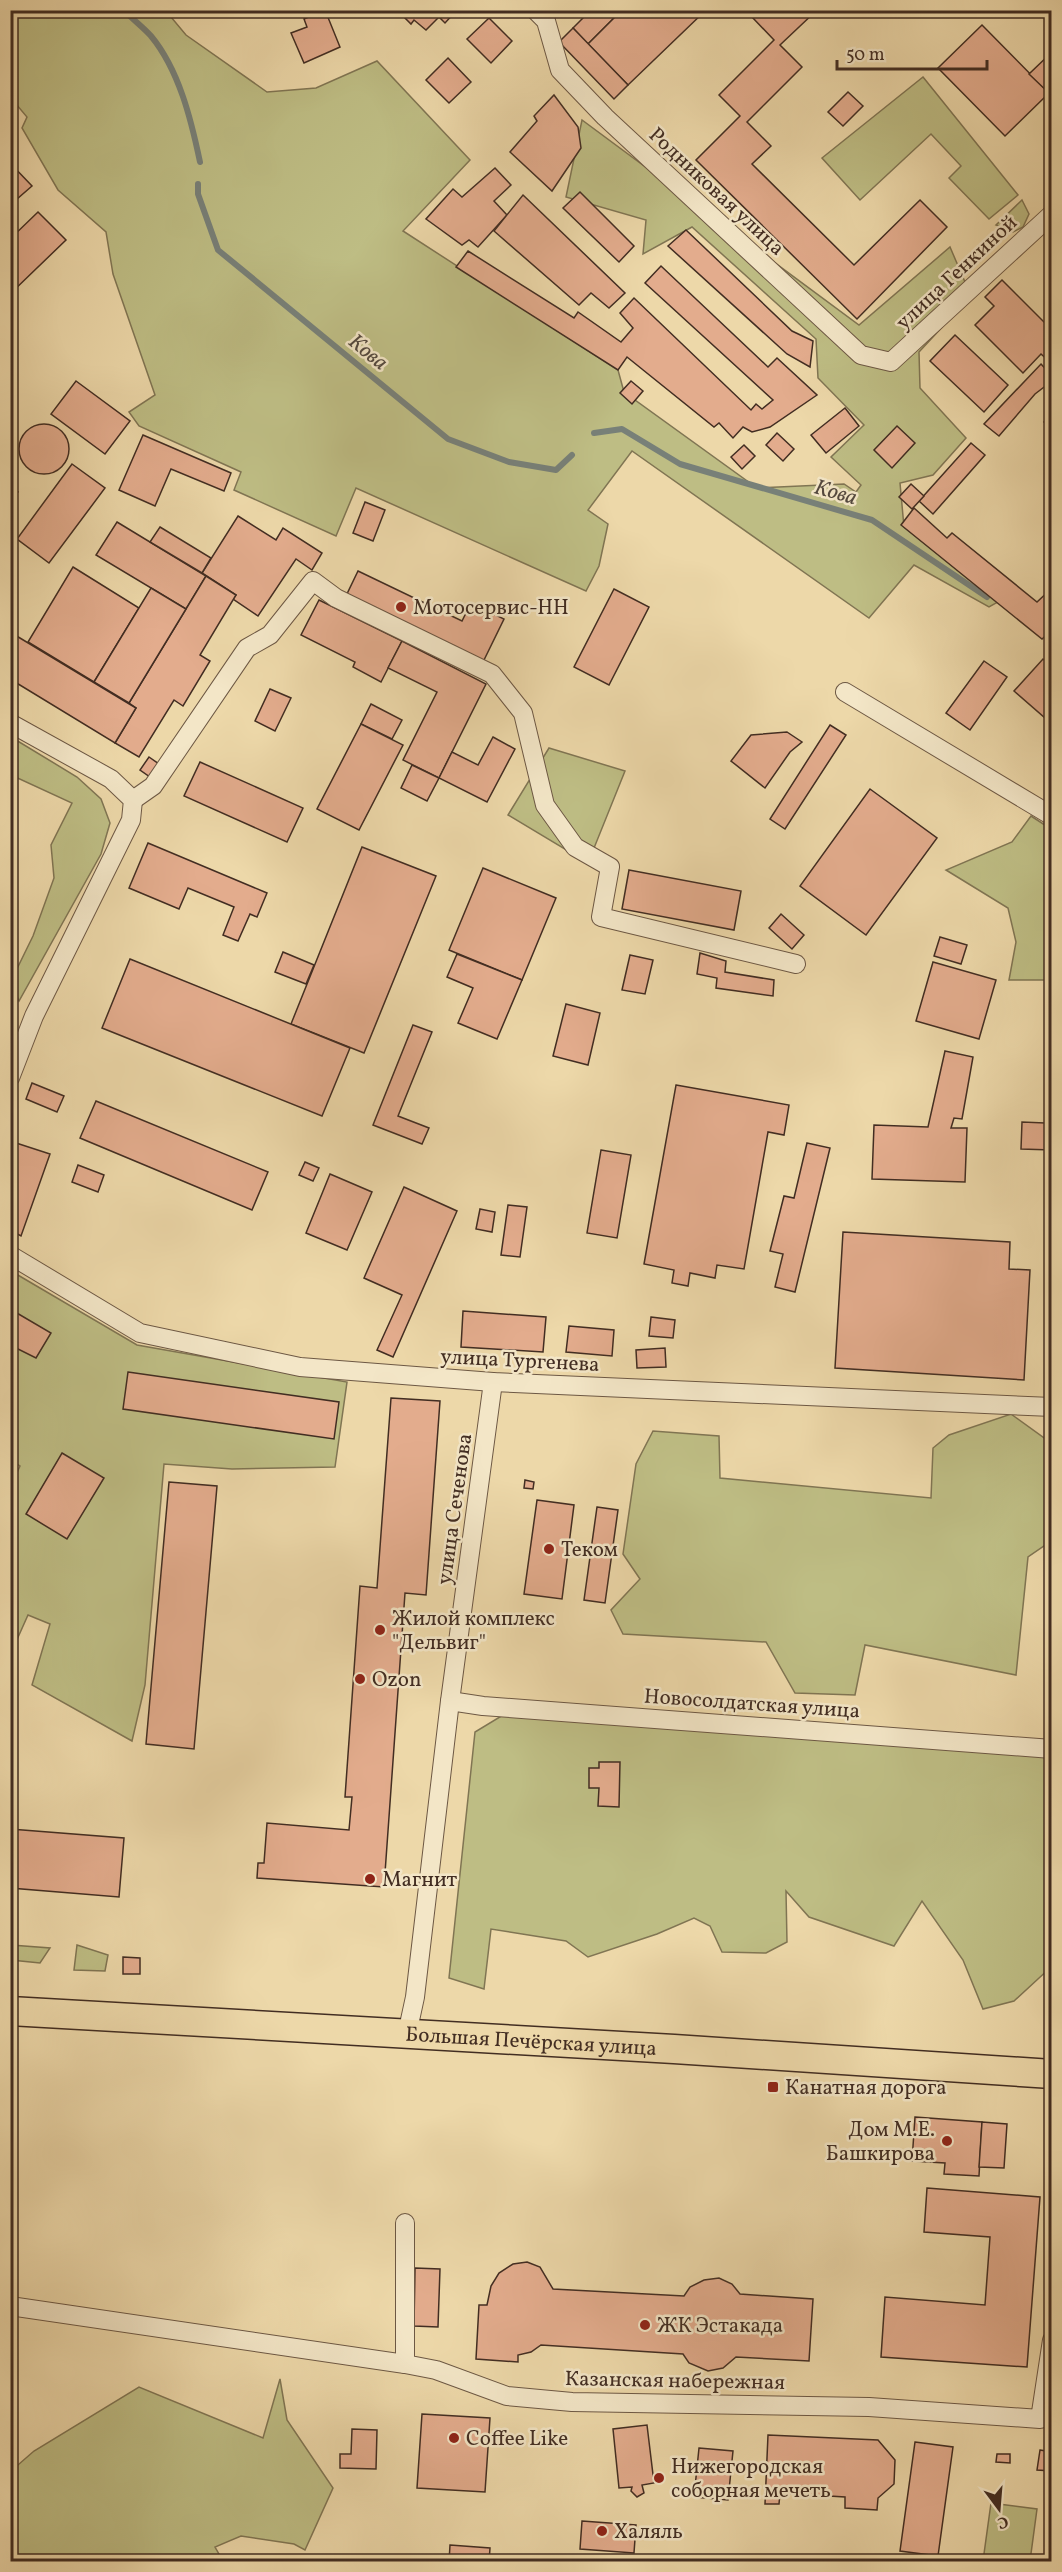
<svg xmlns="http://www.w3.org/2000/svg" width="1062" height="2572" font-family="Vollkorn,serif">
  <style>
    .green { fill: #bebd84; stroke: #807553; stroke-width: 1.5 }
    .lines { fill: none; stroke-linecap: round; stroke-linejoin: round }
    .stream { stroke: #788078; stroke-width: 6 }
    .building { fill: #e3ac8d; stroke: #422d22; stroke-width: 1.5 }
    .street-casing { stroke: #6d5844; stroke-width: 20 }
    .primary-casing { stroke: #422d22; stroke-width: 31 }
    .street { stroke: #f3e6c7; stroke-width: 18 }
    .primary { stroke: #edd8a9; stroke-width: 28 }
    .poi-dot { fill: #8f2418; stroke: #f3e6c7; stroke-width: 2 }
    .labels { text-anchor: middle; stroke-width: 5; stroke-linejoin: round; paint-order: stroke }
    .street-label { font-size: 21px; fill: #422d22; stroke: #f3e6c7 }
    .poi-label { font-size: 21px; fill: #422d22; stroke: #f3e6c7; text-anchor: start }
    .water-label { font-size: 22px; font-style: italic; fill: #54493f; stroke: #f3e6c7 }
  </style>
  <rect width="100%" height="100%" fill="#edd8a9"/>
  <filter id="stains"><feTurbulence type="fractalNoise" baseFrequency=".00333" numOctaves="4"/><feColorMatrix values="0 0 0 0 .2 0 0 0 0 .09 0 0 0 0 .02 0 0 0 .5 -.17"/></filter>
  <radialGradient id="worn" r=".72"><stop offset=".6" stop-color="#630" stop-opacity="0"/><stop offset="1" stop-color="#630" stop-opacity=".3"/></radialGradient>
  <g class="green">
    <path d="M 10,11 L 166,11 L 186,35 L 267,92 L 316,88 L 377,61 L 470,160 L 403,231 L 618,370 L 624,392 L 757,488 L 844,484 L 856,492 L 861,485 L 831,457 L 864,425 L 818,378 L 816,339 L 692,227 L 643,254 L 646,220 L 566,197 L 582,120 L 859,325 L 950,247 L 971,296 L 919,352 L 920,388 L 966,438 L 933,475 L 900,483 L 904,527 L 998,602 L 989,607 L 914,565 L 869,618 L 632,451 L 588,510 L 608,524 L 599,566 L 586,591 L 356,488 L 336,536 L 234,490 L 241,472 L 139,426 L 129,412 L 155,395 L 113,274 L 106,232 L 58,190 L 22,128 L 27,117 L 11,98 Z"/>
    <path d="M 923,77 L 1018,195 L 989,219 L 949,178 L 961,166 L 931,134 L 860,200 L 822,158 Z"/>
    <path d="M 1022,200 L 1029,214 L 1023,227 L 1013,232 L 996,225 Z"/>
    <path d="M 11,737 L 77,777 L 101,799 L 110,823 L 101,854 L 19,1001 L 11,981 L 33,936 L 54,878 L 51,845 L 72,803 L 11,775 Z"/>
    <path d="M 549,748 L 625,771 L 588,863 L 508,815 Z"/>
    <path d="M 1031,816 L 1051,829 L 1051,980 L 1009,980 L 1016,942 L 1008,908 L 946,870 L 1012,842 Z"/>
    <path d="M 11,1271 L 137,1345 L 347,1382 L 335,1467 L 232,1469 L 164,1464 L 145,1685 L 132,1741 L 32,1685 L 50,1624 L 28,1615 L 11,1653 L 11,1486 L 20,1466 L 11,1460 Z"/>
    <path d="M 1011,1414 L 1051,1443 L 1051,1541 L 1028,1557 L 1016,1675 L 865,1645 L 855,1695 L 795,1693 L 766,1642 L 623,1634 L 611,1610 L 640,1579 L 623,1554 L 636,1464 L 653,1431 L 719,1436 L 720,1478 L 931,1498 L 933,1448 L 949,1435 Z"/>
    <path d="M 503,1715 L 1046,1757 L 1051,1761 L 1051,1967 L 1014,2001 L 983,2009 L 963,1960 L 922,1901 L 894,1946 L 809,1917 L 786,1891 L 787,1942 L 766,1953 L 722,1952 L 710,1926 L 694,1918 L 657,1934 L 588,1957 L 566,1941 L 491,1929 L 484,1989 L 449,1978 L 475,1732 Z"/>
    <path d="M 10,1945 L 11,1945 L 50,1948 L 40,1963 L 11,1960 Z"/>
    <path d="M 77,1945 L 108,1955 L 105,1971 L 74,1970 Z"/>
    <path d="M 280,2379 L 287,2420 L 333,2488 L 305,2550 L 294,2544 L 241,2536 L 215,2547 L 223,2561 L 11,2561 L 11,2471 L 34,2451 L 139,2387 L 263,2438 Z"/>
    <path d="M 991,2503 L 1037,2509 L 1030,2561 L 983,2561 Z"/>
  </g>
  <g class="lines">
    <g class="stream">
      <path d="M 124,10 C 132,19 143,27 151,36 C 179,70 191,119 200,162"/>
      <path d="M 198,184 L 198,194 L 218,250 L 448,439 L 509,462 L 556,470 L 572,455"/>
      <path d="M 594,433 L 622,429 L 680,464 L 872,520 L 987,597"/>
    </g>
  </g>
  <g class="building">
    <path d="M 325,10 L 340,47 L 304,63 L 291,33 L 307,27 L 304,19 Z"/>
    <path d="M 397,10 L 457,10 L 445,23 L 439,17 L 426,30 L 414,20 L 411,24 Z"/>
    <path d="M 591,10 L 622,10 L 588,44 L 573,28 Z"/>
    <path d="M 622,10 L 706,10 L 628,85 L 588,44 Z"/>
    <path d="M 759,10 L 817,10 L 780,45 L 802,67 L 747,122 L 771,146 L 752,164 L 854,265 L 920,200 L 947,227 L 857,319 L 696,160 L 740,116 L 719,95 L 774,40 L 752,17 Z"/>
    <path d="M 489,18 L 512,41 L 491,63 L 467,39 Z"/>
    <path d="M 982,25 L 1049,93 L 1005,136 L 938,68 Z"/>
    <path d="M 573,28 L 628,85 L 614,99 L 559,42 Z"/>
    <path d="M 1052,52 L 1052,96 L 1029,74 Z"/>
    <path d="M 448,58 L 471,82 L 449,103 L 426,80 Z"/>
    <path d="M 848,92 L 863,106 L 843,126 L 828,112 Z"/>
    <path d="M 554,95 L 578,127 L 581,148 L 552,191 L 510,152 L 537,121 L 534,116 Z"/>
    <path d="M 10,163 L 32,186 L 10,205 Z"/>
    <path d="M 495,168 L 511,185 L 494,201 L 507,215 L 478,247 L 469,240 L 462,245 L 426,219 L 453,189 L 462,197 Z"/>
    <path d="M 580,192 L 634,246 L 619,262 L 563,208 Z"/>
    <path d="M 523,195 L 625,293 L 609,308 L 591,293 L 579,305 L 494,231 Z"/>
    <path d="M 38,212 L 66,240 L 10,294 L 10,239 Z"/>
    <path d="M 686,230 L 792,331 L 813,341 L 810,367 L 787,354 L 668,246 Z"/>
    <path d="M 1052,239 L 1052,252 L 1045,245 Z"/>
    <path d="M 468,251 L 574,318 L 578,312 L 621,342 L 633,328 L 620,313 L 634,298 L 751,410 L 756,404 L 762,409 L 773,400 L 645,283 L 661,266 L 768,367 L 777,358 L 817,395 L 770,427 L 752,432 L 743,427 L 733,438 L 719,423 L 714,427 L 627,357 L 618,370 L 456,267 Z"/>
    <path d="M 1002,280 L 1052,330 L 1052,364 L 1041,354 L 1023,373 L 975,325 L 994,306 L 985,297 Z"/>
    <path d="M 955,335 L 1008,385 L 984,412 L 930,361 Z"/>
    <path d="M 1041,364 L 1052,376 L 1052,381 L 1035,394 L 999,436 L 984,424 Z"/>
    <path d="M 76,381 L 130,421 L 105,454 L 51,414 Z"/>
    <path d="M 631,381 L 643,391 L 632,404 L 620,393 Z"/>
    <path d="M 845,408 L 859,426 L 826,453 L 811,435 Z"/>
    <path d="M 1052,414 L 1052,429 L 1044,422 Z"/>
    <circle cx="44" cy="449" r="25"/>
    <path d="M 897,426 L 915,443 L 892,468 L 874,450 Z"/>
    <path d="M 777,433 L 794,449 L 783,461 L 766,445 Z"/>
    <path d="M 143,435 L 231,473 L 224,491 L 171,469 L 155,506 L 119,490 Z"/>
    <path d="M 971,443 L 985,455 L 933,514 L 919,501 Z"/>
    <path d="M 744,445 L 755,456 L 742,469 L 731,457 Z"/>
    <path d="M 72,464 L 105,488 L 49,563 L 17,539 Z"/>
    <path d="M 911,484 L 924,496 L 912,509 L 899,497 Z"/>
    <path d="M 10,486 L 18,492 L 10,502 Z"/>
    <path d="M 365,502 L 385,510 L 373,541 L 353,533 Z"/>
    <path d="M 914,508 L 947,538 L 952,533 L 1037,602 L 1052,588 L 1052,630 L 1042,639 L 901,525 Z"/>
    <path d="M 238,516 L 276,540 L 283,528 L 322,553 L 312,570 L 296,559 L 258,616 L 233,599 L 236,595 L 202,573 Z"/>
    <path d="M 117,522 L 206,576 L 186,609 L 96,555 Z"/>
    <path d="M 160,527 L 211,558 L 202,573 L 150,542 Z"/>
    <path d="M 73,567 L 139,608 L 94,682 L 28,642 Z"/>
    <path d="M 358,571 L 462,621 L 471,603 L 504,619 L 483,662 L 346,596 Z"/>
    <path d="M 206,576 L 236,595 L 200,655 L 210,661 L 183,706 L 174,700 L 139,757 L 115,743 L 136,708 L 129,703 Z"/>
    <path d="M 151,588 L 186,609 L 129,703 L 94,682 Z"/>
    <path d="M 614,589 L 649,607 L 609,685 L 574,667 Z"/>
    <path d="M 319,600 L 402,641 L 381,682 L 353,667 L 355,662 L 301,635 Z"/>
    <path d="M 10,632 L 136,708 L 115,743 L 10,679 Z"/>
    <path d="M 402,641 L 486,684 L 439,778 L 403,760 L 437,692 L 388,668 Z"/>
    <path d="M 1043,659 L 1052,667 L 1052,724 L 1014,691 Z"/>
    <path d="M 984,661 L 1007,677 L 970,730 L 946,713 Z"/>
    <path d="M 270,689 L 291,698 L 275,731 L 255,721 Z"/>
    <path d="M 371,704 L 402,720 L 392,739 L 361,724 Z"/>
    <path d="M 361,724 L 403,745 L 359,830 L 317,809 Z"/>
    <path d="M 830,725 L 846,735 L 785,829 L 770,819 Z"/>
    <path d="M 787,732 L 802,742 L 790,752 L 765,788 L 731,761 L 751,735 Z"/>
    <path d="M 493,737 L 515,749 L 487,802 L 439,778 L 452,752 L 478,765 Z"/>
    <path d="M 149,757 L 159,764 L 150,777 L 140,770 Z"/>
    <path d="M 200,762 L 303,808 L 287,842 L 184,796 Z"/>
    <path d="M 412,765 L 439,778 L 427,801 L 401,788 Z"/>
    <path d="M 870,789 L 937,838 L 866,935 L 800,886 Z"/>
    <path d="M 148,843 L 267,893 L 257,917 L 250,914 L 238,941 L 223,935 L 234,907 L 188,888 L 179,909 L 129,888 Z"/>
    <path d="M 362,847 L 436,876 L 364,1053 L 291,1024 Z"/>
    <path d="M 483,868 L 556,898 L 522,980 L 449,950 Z"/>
    <path d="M 629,870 L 741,891 L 734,930 L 622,909 Z"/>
    <path d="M 781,914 L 804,935 L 792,949 L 769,928 Z"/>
    <path d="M 940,937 L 967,945 L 961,964 L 934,956 Z"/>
    <path d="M 283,952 L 314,965 L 306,984 L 275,972 Z"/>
    <path d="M 700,953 L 726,961 L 725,972 L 774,980 L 773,996 L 716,988 L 717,978 L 697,974 Z"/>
    <path d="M 457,954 L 522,980 L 497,1039 L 458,1023 L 473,988 L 447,977 Z"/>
    <path d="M 630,955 L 653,960 L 645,994 L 622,990 Z"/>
    <path d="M 130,959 L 350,1048 L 322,1116 L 102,1028 Z"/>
    <path d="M 933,962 L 996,980 L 979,1039 L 916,1021 Z"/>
    <path d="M 566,1004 L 600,1013 L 588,1065 L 553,1056 Z"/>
    <path d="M 413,1025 L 432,1032 L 398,1116 L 429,1128 L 422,1144 L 373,1125 Z"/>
    <path d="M 1048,1031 L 1052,1031 L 1052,1150 L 1021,1149 L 1022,1122 L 1045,1123 Z"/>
    <path d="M 945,1051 L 973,1057 L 962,1119 L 954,1118 L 951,1128 L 967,1128 L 965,1182 L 872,1179 L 874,1125 L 928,1127 Z"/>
    <path d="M 32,1083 L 64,1096 L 57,1112 L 26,1099 Z"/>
    <path d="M 676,1085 L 789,1105 L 784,1135 L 768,1132 L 744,1269 L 717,1265 L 715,1278 L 690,1273 L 688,1286 L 672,1283 L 674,1270 L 644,1264 Z"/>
    <path d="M 96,1101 L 268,1172 L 252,1210 L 80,1138 Z"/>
    <path d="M 10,1141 L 50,1154 L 21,1236 L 10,1230 Z"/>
    <path d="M 807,1143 L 830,1148 L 795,1292 L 775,1287 L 783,1254 L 770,1251 L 784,1196 L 794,1198 Z"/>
    <path d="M 601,1150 L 631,1155 L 617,1238 L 587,1233 Z"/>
    <path d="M 305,1162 L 319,1168 L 313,1181 L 299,1175 Z"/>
    <path d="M 78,1165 L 104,1175 L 98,1192 L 72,1182 Z"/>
    <path d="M 330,1174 L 372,1192 L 347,1250 L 306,1233 Z"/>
    <path d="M 404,1187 L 457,1211 L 393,1357 L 377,1350 L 402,1295 L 364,1278 Z"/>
    <rect x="1047" y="1192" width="5" height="20"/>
    <path d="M 508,1205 L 527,1207 L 520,1257 L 501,1255 Z"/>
    <path d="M 480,1209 L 495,1212 L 492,1232 L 476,1229 Z"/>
    <path d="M 843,1232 L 1010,1242 L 1009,1269 L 1030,1270 L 1024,1380 L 835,1368 Z"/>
    <path d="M 10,1309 L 51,1333 L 36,1358 L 10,1345 Z"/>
    <path d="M 463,1311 L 546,1317 L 543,1352 L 461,1347 Z"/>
    <path d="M 651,1317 L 675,1320 L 673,1338 L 649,1336 Z"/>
    <path d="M 569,1326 L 614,1330 L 612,1356 L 566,1352 Z"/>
    <path d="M 665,1348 L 666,1367 L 637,1368 L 636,1350 Z"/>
    <path d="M 128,1372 L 339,1402 L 334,1439 L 123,1409 Z"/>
    <path d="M 391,1398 L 440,1401 L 426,1595 L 405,1593 L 384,1887 L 257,1878 L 258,1863 L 264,1863 L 267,1823 L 349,1830 L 352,1797 L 345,1797 L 360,1586 L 377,1588 Z"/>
    <path d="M 62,1453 L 104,1478 L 67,1539 L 26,1514 Z"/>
    <path d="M 525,1480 L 534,1482 L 533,1489 L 524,1488 Z"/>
    <path d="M 169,1482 L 217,1486 L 194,1749 L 146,1744 Z"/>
    <path d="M 537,1500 L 574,1505 L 562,1599 L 524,1594 Z"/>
    <path d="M 597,1507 L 618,1510 L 605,1603 L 584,1600 Z"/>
    <path d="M 599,1762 L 620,1762 L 619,1807 L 598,1806 L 599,1788 L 589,1788 L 589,1768 L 599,1768 Z"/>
    <path d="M 10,1829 L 124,1838 L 119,1897 L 10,1888 Z"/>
    <path d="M 123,1957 L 140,1958 L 140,1974 L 123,1974 Z"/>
    <path d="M 915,2117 L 982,2122 L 979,2176 L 944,2174 L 945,2163 L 912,2161 Z"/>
    <path d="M 982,2122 L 1007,2124 L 1004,2168 L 979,2167 Z"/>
    <path d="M 927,2188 L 1040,2197 L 1027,2367 L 881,2357 L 885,2297 L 985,2305 L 990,2237 L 924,2232 Z"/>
    <path d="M 527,2262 L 540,2267 L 553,2289 L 684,2296 L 690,2287 L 704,2280 L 719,2278 L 732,2284 L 740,2294 L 813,2299 L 809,2361 L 736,2357 L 723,2368 L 708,2371 L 689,2363 L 683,2354 L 541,2345 L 531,2352 L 518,2355 L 518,2362 L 476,2359 L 479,2305 L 487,2305 L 491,2286 L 499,2273 L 513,2264 Z"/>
    <path d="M 415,2268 L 440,2269 L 438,2327 L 414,2326 Z"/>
    <path d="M 422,2414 L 490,2418 L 485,2492 L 417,2488 Z"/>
    <path d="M 647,2425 L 654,2483 L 642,2485 L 644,2493 L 637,2497 L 631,2491 L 632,2487 L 619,2488 L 613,2429 Z"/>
    <path d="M 352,2429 L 377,2430 L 376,2469 L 340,2468 L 340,2454 L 351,2454 Z"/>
    <path d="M 768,2435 L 878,2440 L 895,2460 L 894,2484 L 878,2498 L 877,2510 L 845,2508 L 845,2497 L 780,2493 L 779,2504 L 765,2504 Z"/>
    <path d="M 915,2442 L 953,2447 L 938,2556 L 900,2551 Z"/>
    <path d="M 699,2448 L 733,2451 L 728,2500 L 694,2497 Z"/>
    <path d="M 1040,2450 L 1052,2452 L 1052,2471 L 1037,2470 Z"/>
    <path d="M 997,2454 L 1010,2454 L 1010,2463 L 996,2462 Z"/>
    <path d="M 582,2521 L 636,2525 L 634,2553 L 580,2549 Z"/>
    <path d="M 450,2545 L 490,2548 L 489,2562 L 449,2562 Z"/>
  </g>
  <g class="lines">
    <g class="street-casing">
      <g id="street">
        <path d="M 535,10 L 546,21 L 560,70 L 605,117 L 861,355 L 891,362 L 1052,214"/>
        <path d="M 845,692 L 1052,816"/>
        <path d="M 10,723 L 111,779 L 133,800 L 131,820 L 34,1016 L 10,1078"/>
        <path d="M 133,800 L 153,786 L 247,648 L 270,635 L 313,581 L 336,598 L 492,674 L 523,713 L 545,805 L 575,847 L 610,867 L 601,917 L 796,964"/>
        <path d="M 10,1255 L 140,1333 L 300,1367 L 493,1382 L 1052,1407"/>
        <path d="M 450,1701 L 483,1706 L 1052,1749"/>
        <path d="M 407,2034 L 415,1997 L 450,1701 L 493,1382"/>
        <path d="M 405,2223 L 405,2364 L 436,2370 L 507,2396 L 572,2402 L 869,2407 L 1040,2419 L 1052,2340"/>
        <path d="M 10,2306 L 405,2364"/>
      </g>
    </g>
    <g class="primary-casing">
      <g id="primary">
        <path id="s1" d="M 10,2011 L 674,2049 L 1052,2074"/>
      </g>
    </g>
    <use href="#street" class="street"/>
    <use href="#primary" class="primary"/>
  </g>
  <g class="poi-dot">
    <circle cx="401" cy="607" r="6"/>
    <circle cx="549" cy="1549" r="6"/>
    <circle cx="380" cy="1630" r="6"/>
    <circle cx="360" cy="1679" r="6"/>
    <circle cx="370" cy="1879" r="6"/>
    <rect x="767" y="2081" width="12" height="12" rx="3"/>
    <circle cx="947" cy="2141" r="6"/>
    <circle cx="645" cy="2325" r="6"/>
    <circle cx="454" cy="2438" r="6"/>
    <circle cx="659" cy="2478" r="6"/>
    <circle cx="602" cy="2531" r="6"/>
  </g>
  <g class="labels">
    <g class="street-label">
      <text transform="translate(717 191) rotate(43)" y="7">Родниковая улица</text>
      <text transform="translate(956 272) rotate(-43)" y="7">улица Генкиной</text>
      <text transform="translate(520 1360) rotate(3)" y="7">улица Тургенева</text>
      <text transform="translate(454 1509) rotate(-82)" y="7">улица Сеченова</text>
      <text transform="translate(752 1703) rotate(4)" y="7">Новосолдатская улица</text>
      <text dy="7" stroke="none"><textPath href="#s1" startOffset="522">Большая Печёрская улица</textPath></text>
      <text transform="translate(675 2380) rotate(1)" y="7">Казанская набережная</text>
    </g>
    <g class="poi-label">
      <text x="413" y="614">Мотосервис-НН</text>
      <text x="561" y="1556">Теком</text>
      <text x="392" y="1625">Жилой комплекс<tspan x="392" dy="24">"Дельвиг"</tspan></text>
      <text x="372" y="1686">Ozon</text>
      <text x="382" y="1886">Магнит</text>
      <text x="785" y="2094">Канатная дорога</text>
      <text x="935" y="2136" text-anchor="end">Дом М.Е.<tspan x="935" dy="24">Башкирова</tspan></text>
      <text x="657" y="2332">ЖК Эстакада</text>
      <text x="466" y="2445">Coffee Like</text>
      <text x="671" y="2473">Нижегородская<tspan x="671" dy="24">соборная мечеть</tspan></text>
      <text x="614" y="2538">Халяль</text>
    </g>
    <g class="water-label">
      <text transform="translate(369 351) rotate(39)" y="8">Кова</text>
      <text transform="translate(836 491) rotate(16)" y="8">Кова</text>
    </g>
  </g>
  <rect width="1062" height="2572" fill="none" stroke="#edd8a9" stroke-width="36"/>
  <rect x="12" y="12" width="1038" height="2548" fill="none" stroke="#422d22" stroke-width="3"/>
  <rect x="18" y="18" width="1026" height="2536" fill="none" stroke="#422d22" stroke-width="1.5"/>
  <g transform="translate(999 2509) rotate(164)" stroke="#f3e6c7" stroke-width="4.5" paint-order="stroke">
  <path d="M0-4.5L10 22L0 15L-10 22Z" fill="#422d22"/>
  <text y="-9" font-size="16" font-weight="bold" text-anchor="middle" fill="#422d22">С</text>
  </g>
  <path d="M837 60v9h150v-9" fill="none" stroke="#422d22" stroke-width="3"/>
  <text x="846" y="60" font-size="18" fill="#422d22" stroke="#f3e6c7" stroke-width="4.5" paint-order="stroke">50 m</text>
  <rect width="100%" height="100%" filter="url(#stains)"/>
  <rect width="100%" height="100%" fill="url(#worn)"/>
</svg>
